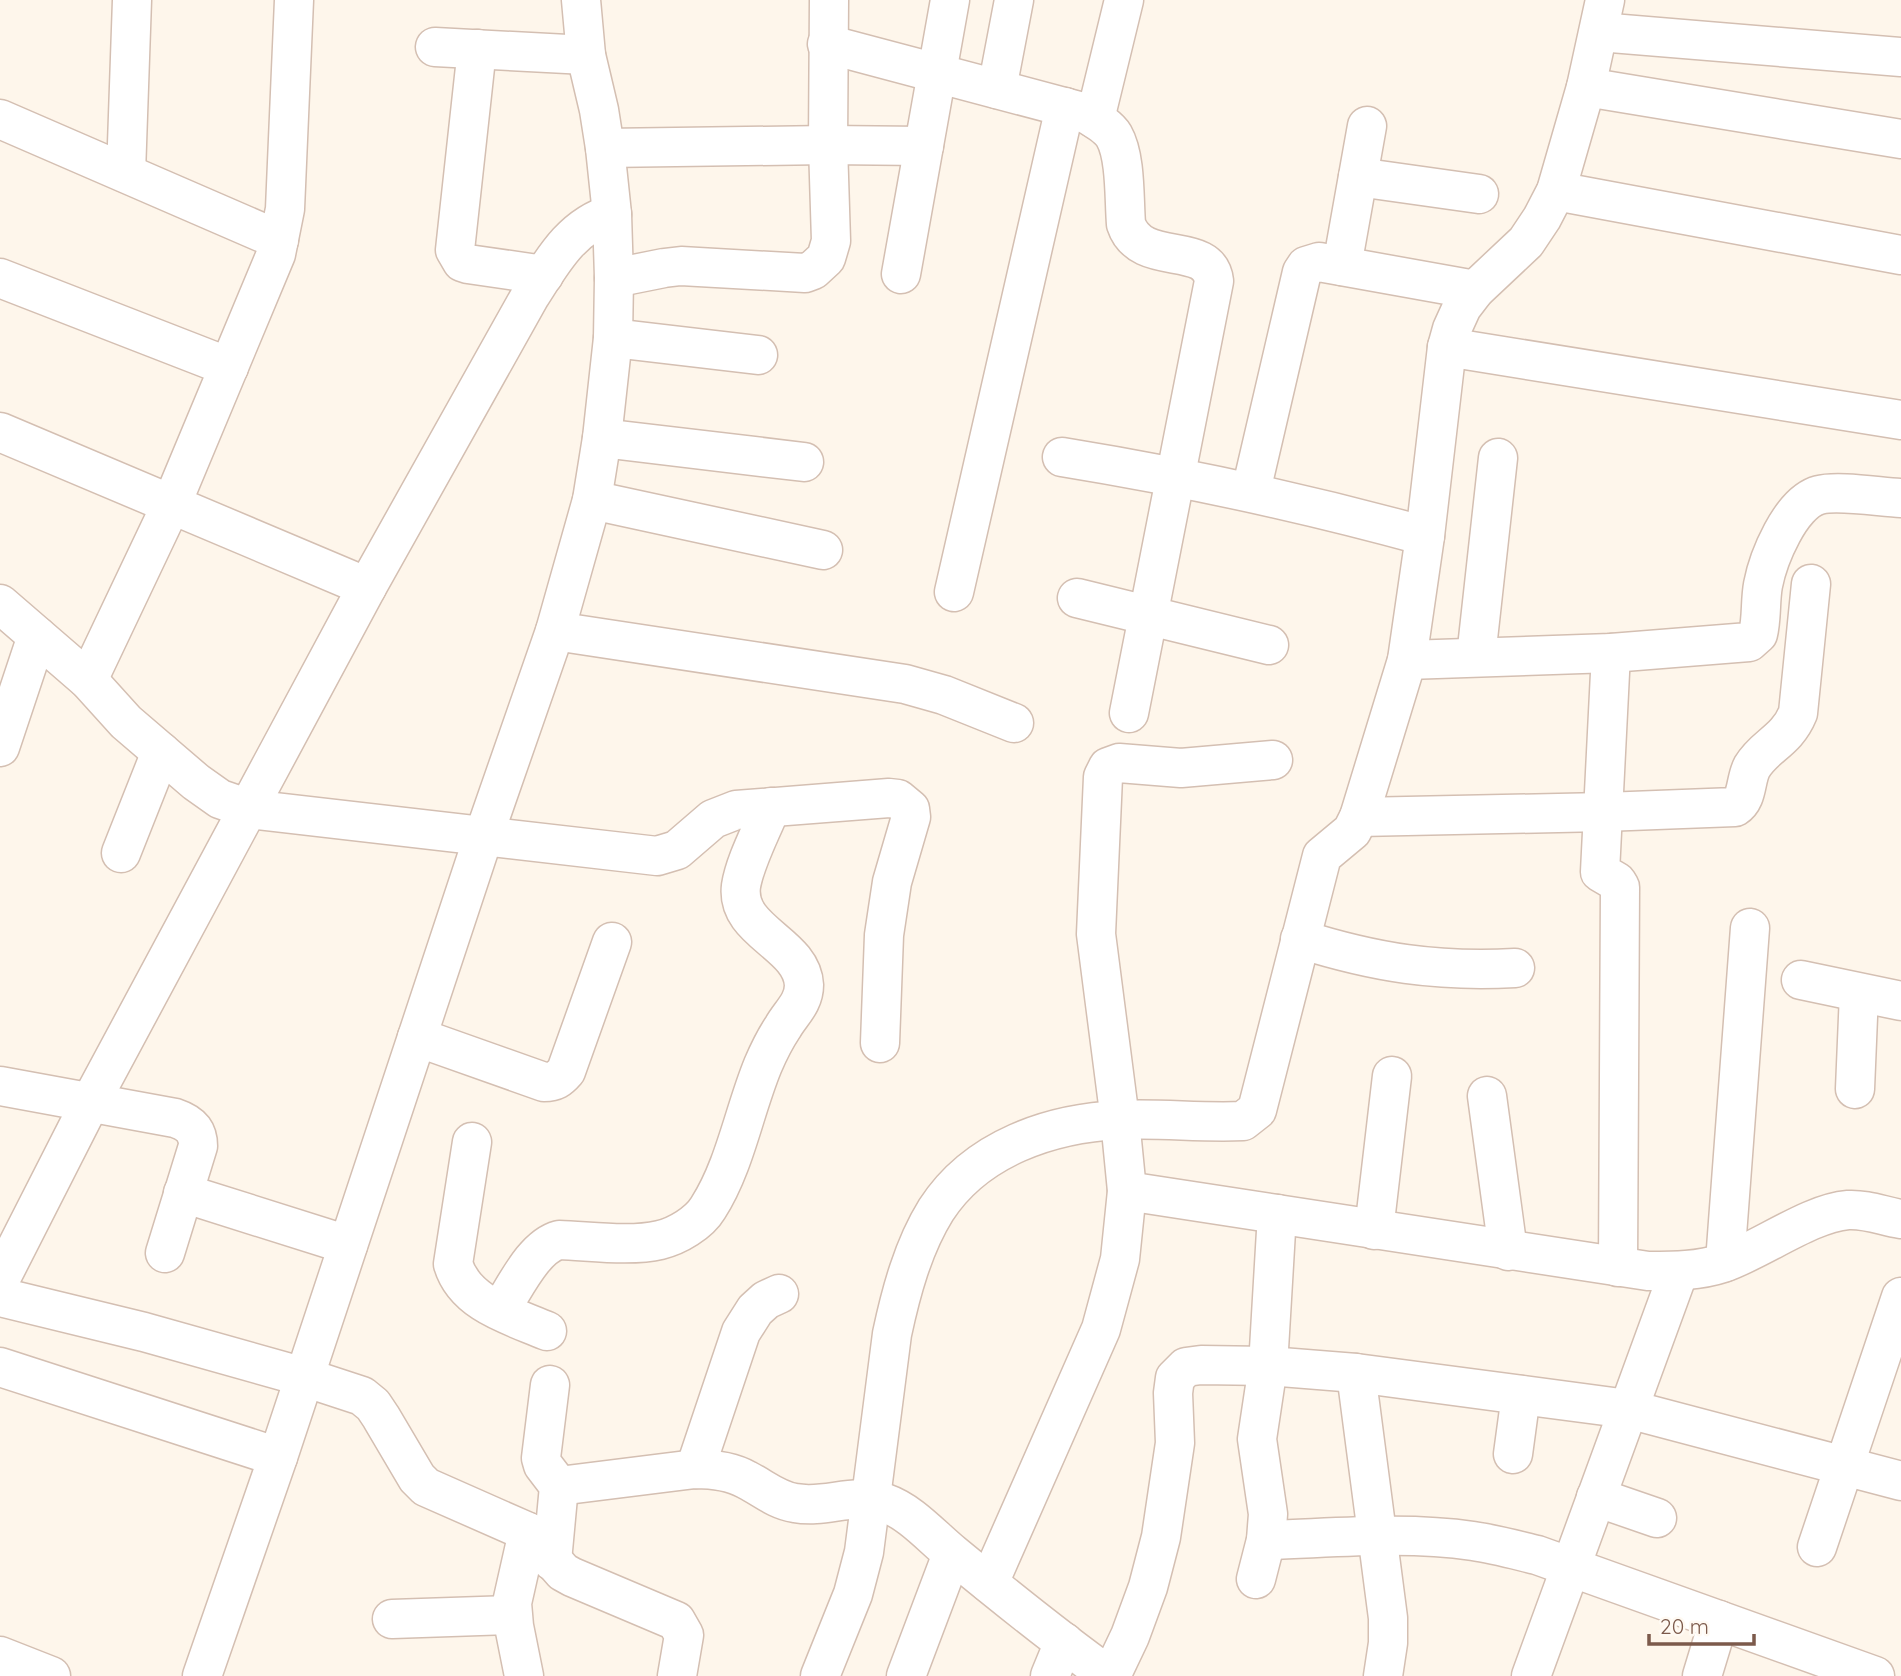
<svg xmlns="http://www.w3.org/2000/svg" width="1901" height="1676" font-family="Quicksand,sans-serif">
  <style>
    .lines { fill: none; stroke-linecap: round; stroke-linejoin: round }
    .minor-casing { stroke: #d4bfb2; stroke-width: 41 }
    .minor { stroke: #fff; stroke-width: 38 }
  </style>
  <rect width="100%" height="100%" fill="#fef6eb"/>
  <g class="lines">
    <g class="minor-casing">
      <g id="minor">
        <path d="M 1599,32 L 1901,57"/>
        <path d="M 827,44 L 1083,112 C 1093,118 1108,126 1114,136 C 1126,157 1124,199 1126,224 C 1141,269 1209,239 1214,281 L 1129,713"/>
        <path d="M 435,47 L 586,55"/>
        <path d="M 477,49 L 455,250 L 462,262 L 468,264 L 544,275"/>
        <path d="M 1586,87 L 1901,139"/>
        <path d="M 997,89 L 1014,0"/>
        <path d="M 0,119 L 279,240"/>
        <path d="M 1095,119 L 1124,0"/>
        <path d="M 605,148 L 828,145 L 924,146"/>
        <path d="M 126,173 L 132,0"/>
        <path d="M 1358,177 L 1479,194"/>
        <path d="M 1556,191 L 1901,255"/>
        <path d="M 1342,266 L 1367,126"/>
        <path d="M 901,274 L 950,0"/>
        <path d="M 0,278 L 229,367"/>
        <path d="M 614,278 L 664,268 L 681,266 L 805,273 L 813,270 L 826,258 L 831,241 L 828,145 L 829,0"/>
        <path d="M 613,338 L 758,355"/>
        <path d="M 1447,347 L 1901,420"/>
        <path d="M 0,432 L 367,587"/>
        <path d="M 602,438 L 804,462"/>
        <path d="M 1062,457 C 1185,477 1305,503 1425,536"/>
        <path d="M 1251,491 L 1302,272 L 1306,266 L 1319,262 L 1475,290"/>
        <path d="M 592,500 L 823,550"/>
        <path d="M 954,592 L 1065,107"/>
        <path d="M 1077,598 L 1269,645"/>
        <path d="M 0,604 L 88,680 L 126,722 L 196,782 L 220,799 L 249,809 L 657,856 L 677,850 L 713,819 L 736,810 L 889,798 L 898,799 L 910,809 L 911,817 L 892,882 L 884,935 L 880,1043"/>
        <path d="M 555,631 L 905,684 L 944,695 L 1014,723"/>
        <path d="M 1611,653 L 1600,872 L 1617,882 L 1620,887 L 1618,1267"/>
        <path d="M 1476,657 L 1498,458"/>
        <path d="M 1407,660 L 1611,653 L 1749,642 L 1758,634 C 1762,618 1760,601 1763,585 C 1768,559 1790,503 1819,495 C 1838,490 1880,497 1901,498"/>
        <path d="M 88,680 L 172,503 L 276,254 L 285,209 L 294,0"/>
        <path d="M 0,747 L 37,636"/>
        <path d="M 1359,817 L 1604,812 L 1735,807 C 1748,799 1745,780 1752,767 C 1765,745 1786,742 1798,713 L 1811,584"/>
        <path d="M 121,853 L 161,752"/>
        <path d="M 1300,939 C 1376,963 1436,972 1515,968"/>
        <path d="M 1801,980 L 1901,1001"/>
        <path d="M 417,1037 L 544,1082 C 555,1082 559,1079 566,1071 L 612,942"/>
        <path d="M 0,1086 L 175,1118 C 190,1123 198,1130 198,1146 L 165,1253"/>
        <path d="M 1855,1089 L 1859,993"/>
        <path d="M 1487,1096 L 1508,1251"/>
        <path d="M 472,1142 L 453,1264 C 465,1304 512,1316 547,1331"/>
        <path d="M 1127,1191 L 1648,1271 C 1674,1271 1699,1271 1723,1263 C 1761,1250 1810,1213 1848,1210 C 1867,1209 1883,1216 1901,1219"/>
        <path d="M 183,1193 L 348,1245"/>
        <path d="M 1374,1230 L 1392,1076"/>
        <path d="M 1725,1262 L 1750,928"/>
        <path d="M 0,1280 L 90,1103 L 367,587 L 530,296 C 552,262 571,226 612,214"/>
        <path d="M 0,1297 L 144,1332 L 304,1377 L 362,1396 L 373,1405 L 381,1417 L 417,1478 L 426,1487 L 528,1532 L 563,1572 L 572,1577 L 676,1621 L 684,1635 L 677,1676"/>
        <path d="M 500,1310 C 515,1288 533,1247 559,1240 C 590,1241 630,1247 660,1240 C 677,1236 699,1223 708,1208 C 735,1166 744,1111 763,1065 C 769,1051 775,1039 783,1027 C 791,1013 804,1003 804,985 C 802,943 735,932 741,886 C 745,861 762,830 771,807"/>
        <path d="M 0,1367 L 278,1457"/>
        <path d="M 1356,1373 L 1388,1618 L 1388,1643 L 1383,1676"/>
        <path d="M 550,1385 L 541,1458 L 543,1465 L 559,1486 L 552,1561"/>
        <path d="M 1513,1454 L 1521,1395"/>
        <path d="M 695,1469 L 741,1332 L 755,1310 L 766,1300 L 779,1294"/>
        <path d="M 559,1486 L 695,1469 C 713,1469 731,1471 747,1480 C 763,1488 776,1500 795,1503 C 827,1509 852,1492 885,1503 C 911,1512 932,1537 953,1554 C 1004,1596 1056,1638 1109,1676"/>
        <path d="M 1596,1497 L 1657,1518"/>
        <path d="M 1266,1540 C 1334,1538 1405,1531 1473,1541 C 1494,1544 1516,1550 1537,1555 L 1875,1676"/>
        <path d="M 1817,1547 L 1901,1297"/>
        <path d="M 1256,1579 L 1266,1540 L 1268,1514 L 1257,1439 L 1268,1366 L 1277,1214"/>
        <path d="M 989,1583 L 1101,1329 L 1120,1259 L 1127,1191 L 1120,1120 L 1096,934 L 1103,777 L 1108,767 L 1119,763 L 1181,768 L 1273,760"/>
        <path d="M 392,1619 L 512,1615"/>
        <path d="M 0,1656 L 51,1676"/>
        <path d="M 202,1676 L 278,1457 L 484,835 L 555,631 L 592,500 L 602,438 L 613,338 L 614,278 L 612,214 L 605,148 L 599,110 L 586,55 L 581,0"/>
        <path d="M 524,1676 L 514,1626 L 512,1603 L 528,1532"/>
        <path d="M 820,1676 L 853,1594 L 864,1552 L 892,1334 C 901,1292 913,1247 936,1210 C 976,1148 1051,1123 1120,1120 C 1161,1118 1202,1123 1243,1121 L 1257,1110 L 1322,856 L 1352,831 L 1359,817 L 1407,660 L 1425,536 L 1447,347 L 1452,329 L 1462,307 L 1475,290 L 1526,242 L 1542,218 L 1556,191 L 1586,87 L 1605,0"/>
        <path d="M 906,1676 L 952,1554"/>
        <path d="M 1050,1676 L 1064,1642"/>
        <path d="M 1111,1676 L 1130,1636 L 1148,1587 L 1161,1537 L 1175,1443 L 1173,1393 L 1175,1378 L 1186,1367 L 1201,1365 L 1268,1366 L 1356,1373 L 1628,1409 L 1901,1481"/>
        <path d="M 1531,1676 L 1679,1271"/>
        <path d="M 1702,1676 L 1719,1620"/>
      </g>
    </g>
    <use href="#minor" class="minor"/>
  </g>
  <path d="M1649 1634v10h105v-10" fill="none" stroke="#7c5a4b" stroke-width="3.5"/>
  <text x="1660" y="1634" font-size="21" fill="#7c5a4b" stroke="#fffaf3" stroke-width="5" paint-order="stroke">20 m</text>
</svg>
